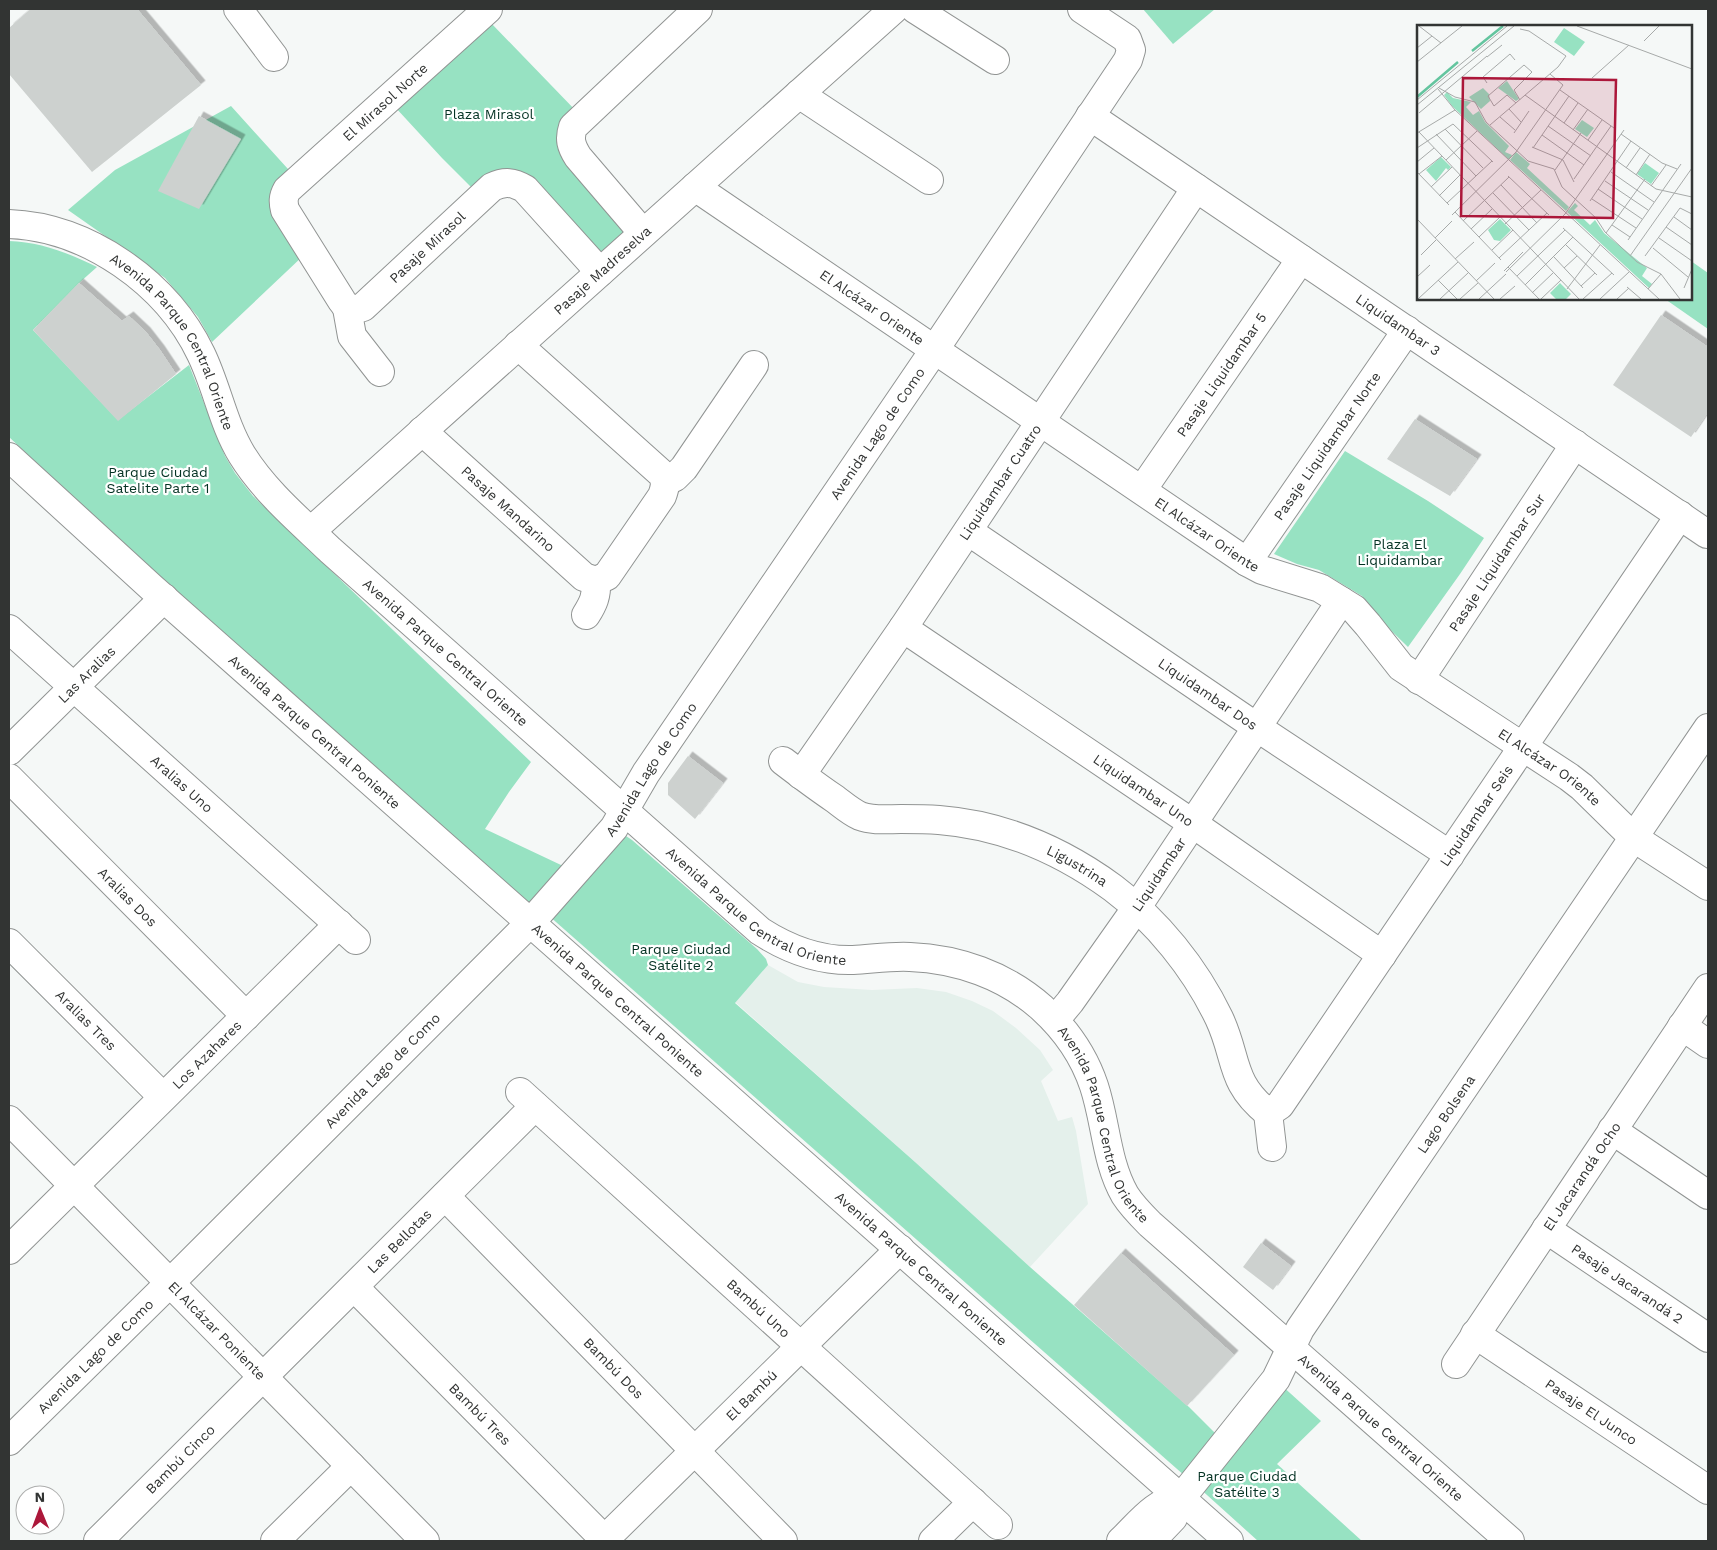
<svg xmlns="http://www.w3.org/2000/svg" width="1717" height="1550" font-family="'Work Sans',sans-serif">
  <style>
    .built { fill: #e4f0eb }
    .green { fill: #97e2c2 }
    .building { fill: #cdd1cf; filter: url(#shadow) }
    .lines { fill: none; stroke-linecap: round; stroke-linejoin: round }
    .minor-casing { stroke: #919493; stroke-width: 30 }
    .minor { stroke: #fff; stroke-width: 28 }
    .labels { text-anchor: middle; stroke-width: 4.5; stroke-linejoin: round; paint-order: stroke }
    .street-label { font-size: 14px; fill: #323433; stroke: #fff }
    .park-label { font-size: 14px; fill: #043223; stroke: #fff }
    .inset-river { fill: none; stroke: #64c59f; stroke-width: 2.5 }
    .inset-road { fill: none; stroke: #a7aaa9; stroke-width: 1 }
    .view { fill: #ac173a; fill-opacity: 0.15; stroke: #ac173a; stroke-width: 2.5 }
    .inset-edge { fill: none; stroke: #323433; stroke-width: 2.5 }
  </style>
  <defs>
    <filter id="shadow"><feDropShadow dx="4.5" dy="-4.5" stdDeviation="0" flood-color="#0004"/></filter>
  </defs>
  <rect width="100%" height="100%" fill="#f5f8f7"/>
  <path class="built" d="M 768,965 L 798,982 L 824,987 L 872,990 L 917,988 L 946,992 L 972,1001 L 993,1011 L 1016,1028 L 1040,1050 L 1053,1070 L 1041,1081 L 1058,1121 L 1072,1117 L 1076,1131 L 1088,1204 L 1030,1267 L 915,1162 L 735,1002 Z"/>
  <g class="green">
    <path d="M 1143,9 L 1215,9 L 1173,44 Z"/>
    <path d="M 490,22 L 578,113 L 567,130 L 632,231 L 602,256 L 534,185 L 477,193 L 442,158 L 395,107 Z"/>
    <path d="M 231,106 L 288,169 L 299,173 L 274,215 L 304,255 L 212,342 L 198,317 L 165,278 L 68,210 L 115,170 Z"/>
    <path d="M 9,241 C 40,242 69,253 97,267 L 79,283 L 33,330 L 118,420 L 189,365 L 225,456 L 235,473 L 253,496 L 531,762 L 509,792 L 485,829 L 561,865 L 570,864 L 531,911 L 164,582 L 9,437 Z"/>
    <path d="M 1691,261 L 1708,273 L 1708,329 L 1665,299 L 1691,299 Z"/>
    <path d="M 1345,451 L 1428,501 L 1484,538 L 1460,574 L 1408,647 L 1371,611 L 1362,596 L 1319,570 L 1297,564 L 1274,554 Z"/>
    <path d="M 614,828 L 632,840 L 757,949 L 766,959 L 768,965 L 735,1003 L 915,1162 L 1030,1267 L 1189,1407 L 1219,1437 L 1185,1476 L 548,915 Z"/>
    <path d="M 1280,1384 L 1321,1421 L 1277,1464 L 1362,1541 L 1258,1541 L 1197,1486 Z"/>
  </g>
  <g class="building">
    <path d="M 31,9 L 137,9 L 201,85 L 92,172 L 9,74 L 9,28 Z"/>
    <path d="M 199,116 L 241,139 L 199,209 L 158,191 Z"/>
    <path d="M 79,283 L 122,321 L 129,316 L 146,332 L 160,350 L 176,374 L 118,421 L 33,330 Z"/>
    <path d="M 1661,315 L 1708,347 L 1708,412 L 1691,437 L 1613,385 Z"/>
    <path d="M 1415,419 L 1477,459 L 1450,496 L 1387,459 Z"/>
    <path d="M 688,756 L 723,783 L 695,819 L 668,795 L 668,783 Z"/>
    <path d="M 1261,1243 L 1291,1266 L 1273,1290 L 1243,1267 Z"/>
    <path d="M 1121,1253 L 1234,1355 L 1187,1406 L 1074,1305 Z"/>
  </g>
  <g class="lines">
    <g class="minor-casing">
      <g id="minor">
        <path d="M 238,9 L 274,57"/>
        <path id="s1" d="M 488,9 L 287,190 C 283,197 283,202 285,210 L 342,301 C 348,310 352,311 363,307 L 492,187 C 505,181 513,182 525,189 L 600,272"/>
        <path d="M 915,9 L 995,60"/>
        <path d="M 799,94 L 929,180"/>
        <path id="s2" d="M 1090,116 L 1707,534"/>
        <path id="s3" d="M 695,187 L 1247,562 L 1262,570 L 1320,588 L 1341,601 L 1354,609 L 1368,625 L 1401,667 L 1569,777 L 1582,787 L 1634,838 L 1708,886"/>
        <path id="s4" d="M 9,224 C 88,227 167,283 201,354 C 217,387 223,424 242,455 C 265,492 300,521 330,550 L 760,931 C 788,949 820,961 853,960 C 872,959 891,956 910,957 C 958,959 1005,975 1042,1008 C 1065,1029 1084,1056 1094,1086 C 1106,1122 1106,1162 1125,1195 C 1132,1206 1141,1215 1150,1224 L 1510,1541"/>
        <path d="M 643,233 L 578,157 C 571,146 569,139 573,127 L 698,9"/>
        <path d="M 347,308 L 352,336 L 380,372"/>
        <path id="s5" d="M 422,431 L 584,577 L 596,581 L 607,576 L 662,496 C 665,488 666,483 663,475 L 518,345"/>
        <path id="s6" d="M 9,457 L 151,587 L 1229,1541"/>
        <path d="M 665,482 L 675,477 L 684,468 L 754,365"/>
        <path id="s7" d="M 1142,490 L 1301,259"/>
        <path id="s8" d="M 311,531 L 894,9"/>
        <path id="s9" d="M 968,531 L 1258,728 L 1450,855"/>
        <path id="s10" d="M 1247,562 L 1407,330"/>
        <path d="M 586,615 C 593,604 597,596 596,581"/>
        <path id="s11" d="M 903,628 L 1192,823 L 1382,955"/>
        <path id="s12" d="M 9,629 L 356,940"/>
        <path id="s13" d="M 1419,680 L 1575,444"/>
        <path id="s14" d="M 9,751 L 164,598"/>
        <path id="s15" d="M 783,761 C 800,774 817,787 835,799 C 843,805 851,812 860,816 C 873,821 888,819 901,819 C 914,819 926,819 939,820 C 1003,825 1061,850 1113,888 C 1157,921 1195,968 1219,1018 C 1238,1058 1229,1082 1268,1113"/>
        <path id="s16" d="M 801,775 L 903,628 L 1196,188"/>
        <path id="s17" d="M 9,778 L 246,1016"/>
        <path id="s18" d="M 9,943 L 163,1097"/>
        <path id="s19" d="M 1055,1020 L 1070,1002 L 1137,907 L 1341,601"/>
        <path d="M 1682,1026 L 1708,1044"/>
        <path id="s20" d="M 520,1092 L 998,1525"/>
        <path id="s21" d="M 1268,1113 L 1280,1105 L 1680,515"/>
        <path d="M 1268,1113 L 1272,1147"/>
        <path id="s22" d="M 9,1120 L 425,1541"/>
        <path d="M 1612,1130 L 1708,1195"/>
        <path id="s23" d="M 445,1196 L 783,1541"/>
        <path id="s24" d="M 1546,1229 L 1708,1338"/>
        <path id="s25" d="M 9,1250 L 339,924"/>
        <path id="s26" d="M 354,1287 L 606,1541"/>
        <path id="s27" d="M 1475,1334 L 1708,1490"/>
        <path id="s28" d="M 1456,1364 L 1708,988"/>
        <path id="s29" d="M 9,1441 L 186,1267 L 531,922 L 614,828 L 646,773 L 935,349 L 1128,60 L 1131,50 L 1127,39 L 1082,9"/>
        <path id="s30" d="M 98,1541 L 535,1106"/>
        <path d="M 275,1541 L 351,1466"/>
        <path id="s31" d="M 603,1541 L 900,1249"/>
        <path d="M 933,1541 L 973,1502"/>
        <path d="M 1121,1541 C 1139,1524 1155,1501 1181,1498"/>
        <path id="s32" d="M 1151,1541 L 1173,1518 L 1181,1498 L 1276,1379 L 1300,1329 L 1708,728"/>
      </g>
    </g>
    <use href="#minor" class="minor"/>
  </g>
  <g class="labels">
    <g class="street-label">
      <text transform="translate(385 102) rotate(-42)" y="5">El Mirasol Norte</text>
      <text dy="5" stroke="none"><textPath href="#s1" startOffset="511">Pasaje Mirasol</textPath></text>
      <text dy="5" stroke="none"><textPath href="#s8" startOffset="391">Pasaje Madreselva</textPath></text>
      <text dy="5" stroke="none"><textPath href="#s3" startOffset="214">El Alcázar Oriente</textPath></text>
      <text dy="5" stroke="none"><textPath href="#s2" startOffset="372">Liquidambar 3</textPath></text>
      <text dy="5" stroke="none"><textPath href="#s4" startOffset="216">Avenida Parque Central Oriente</textPath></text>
      <text dy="5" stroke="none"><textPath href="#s7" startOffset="140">Pasaje Liquidambar 5</textPath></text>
      <text dy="5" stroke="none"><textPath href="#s29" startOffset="1336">Avenida Lago de Como</textPath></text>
      <text dy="5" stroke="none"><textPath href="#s10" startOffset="141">Pasaje Liquidambar Norte</textPath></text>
      <text dy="5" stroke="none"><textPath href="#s16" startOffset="354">Liquidambar Cuatro</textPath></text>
      <text dy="5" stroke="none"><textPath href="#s5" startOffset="116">Pasaje Mandarino</textPath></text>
      <text dy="5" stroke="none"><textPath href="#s3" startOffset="619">El Alcázar Oriente</textPath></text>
      <text dy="5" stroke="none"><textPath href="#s13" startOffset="141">Pasaje Liquidambar Sur</textPath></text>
      <text dy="5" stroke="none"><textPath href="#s4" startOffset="636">Avenida Parque Central Oriente</textPath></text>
      <text dy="5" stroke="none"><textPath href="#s14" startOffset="109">Las Aralias</textPath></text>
      <text dy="5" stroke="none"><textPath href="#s9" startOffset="290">Liquidambar Dos</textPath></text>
      <text dy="5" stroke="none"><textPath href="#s6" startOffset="411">Avenida Parque Central Poniente</textPath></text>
      <text dy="5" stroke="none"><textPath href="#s3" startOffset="1039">El Alcázar Oriente</textPath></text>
      <text dy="5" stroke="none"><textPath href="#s29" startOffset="931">Avenida Lago de Como</textPath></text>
      <text dy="5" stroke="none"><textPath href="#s12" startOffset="232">Aralias Uno</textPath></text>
      <text dy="5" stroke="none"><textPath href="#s11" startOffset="290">Liquidambar Uno</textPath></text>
      <text dy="5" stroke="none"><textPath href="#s21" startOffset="364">Liquidambar Seis</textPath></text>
      <text dy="5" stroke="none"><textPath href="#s15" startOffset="321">Ligustrina</textPath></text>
      <text dy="5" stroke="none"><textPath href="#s19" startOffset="179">Liquidambar</textPath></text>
      <text dy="5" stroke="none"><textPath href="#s17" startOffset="168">Aralias Dos</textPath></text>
      <text dy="5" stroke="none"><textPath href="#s4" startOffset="1041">Avenida Parque Central Oriente</textPath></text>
      <text dy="5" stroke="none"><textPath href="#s6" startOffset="816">Avenida Parque Central Poniente</textPath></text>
      <text dy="5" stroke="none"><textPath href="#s18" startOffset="109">Aralias Tres</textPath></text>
      <text dy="5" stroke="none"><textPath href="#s25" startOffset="278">Los Azahares</textPath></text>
      <text dy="5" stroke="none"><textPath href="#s29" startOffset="526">Avenida Lago de Como</textPath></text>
      <text dy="5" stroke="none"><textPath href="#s32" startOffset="521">Lago Bolsena</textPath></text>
      <text dy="5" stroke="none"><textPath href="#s4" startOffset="1491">Avenida Parque Central Oriente</textPath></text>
      <text dy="5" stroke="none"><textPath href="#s28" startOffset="226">El Jacarandá Ocho</textPath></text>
      <text dy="5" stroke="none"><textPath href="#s30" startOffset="425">Las Bellotas</textPath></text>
      <text dy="5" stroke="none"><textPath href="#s6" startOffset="1221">Avenida Parque Central Poniente</textPath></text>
      <text dy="5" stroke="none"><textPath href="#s24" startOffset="98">Pasaje Jacarandá 2</textPath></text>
      <text dy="5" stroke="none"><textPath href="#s20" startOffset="322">Bambú Uno</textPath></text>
      <text dy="5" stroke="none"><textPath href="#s22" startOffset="296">El Alcázar Poniente</textPath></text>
      <text dy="5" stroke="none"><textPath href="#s29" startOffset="121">Avenida Lago de Como</textPath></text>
      <text dy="5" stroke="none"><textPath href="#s23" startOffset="241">Bambú Dos</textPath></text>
      <text dy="5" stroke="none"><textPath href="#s31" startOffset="208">El Bambú</textPath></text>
      <text dy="5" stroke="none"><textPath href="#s27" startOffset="140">Pasaje El Junco</textPath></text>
      <text dy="5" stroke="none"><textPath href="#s26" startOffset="179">Bambú Tres</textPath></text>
      <text dy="5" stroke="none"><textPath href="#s4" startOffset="1911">Avenida Parque Central Oriente</textPath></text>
      <text dy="5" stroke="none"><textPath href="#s30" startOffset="116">Bambú Cinco</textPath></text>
    </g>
    <g class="park-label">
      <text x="489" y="119">Plaza Mirasol</text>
      <text x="158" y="477">Parque Ciudad<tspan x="158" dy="16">Satelite Parte 1</tspan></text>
      <text x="1400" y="549">Plaza El<tspan x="1400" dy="16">Liquidambar</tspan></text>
      <text x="681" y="954">Parque Ciudad<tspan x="681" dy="16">Satélite 2</tspan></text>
      <text x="1247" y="1481">Parque Ciudad<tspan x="1247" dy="16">Satélite 3</tspan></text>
    </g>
  </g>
  <g transform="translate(1417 25)">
    <rect width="275" height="275" fill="#f5f8f7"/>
    <path d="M 147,3 L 168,17 L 157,31 L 137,17 ZM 90,56 L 102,74 L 99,76 L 81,63 ZM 66,63 L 72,69 L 73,76 L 64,84 L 52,72 ZM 30,67 L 36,73 L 54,77 L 49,82 L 56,90 L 62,86 L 68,97 L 92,121 L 88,127 L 95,130 L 92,135 L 35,81 L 27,70 ZM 165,95 L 177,103 L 170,112 L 158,104 ZM 99,127 L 113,139 L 110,143 L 152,182 L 149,186 L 93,135 ZM 24,132 L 34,142 L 31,145 L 29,143 L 19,156 L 9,145 ZM 228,138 L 242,148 L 234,159 L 220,149 ZM 158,178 L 161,181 L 157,185 L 173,200 L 178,195 L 187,208 L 230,243 L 225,251 L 235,259 L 232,263 L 150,187 ZM 83,194 L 94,205 L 83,216 L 77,215 L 71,205 ZM 143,258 L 154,269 L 149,274 L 139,274 L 133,268 Z" fill="#97e2c2"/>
    <path class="inset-river" d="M 55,26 L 86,1M 0,72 L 41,37"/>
    <path class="inset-road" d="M 2,1 L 24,18M 160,1 L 275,44M 227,16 L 242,1M 0,23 L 15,11M 70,32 L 85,20M 0,37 L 45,1M 175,53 L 212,20M 70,58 L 66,52 L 93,29 L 98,35M 22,63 L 38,72 L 58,77 L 69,97 L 111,136 L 137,144 L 145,162 L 179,193 L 188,207 L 220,237 L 244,249 L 263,274M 21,64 L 38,85 L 242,274M 143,65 L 197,103M 108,70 L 239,164 L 275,172M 0,75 L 90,1M 99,78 L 90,70 L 77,81 L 71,71 L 107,40 L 115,47 L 97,65 L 103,75M 0,80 L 97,1M 92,84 L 104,97M 2,88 L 70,31M 83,92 L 98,105M 147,98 L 161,78M 73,100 L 141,42 L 149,31 L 112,6 L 103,4M 131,101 L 174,131M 28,104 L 66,143M 156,105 L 171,84M 2,107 L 162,274M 0,108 L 38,85M 97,108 L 112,86M 19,109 L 59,151M 204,109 L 245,138 L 260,144M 125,110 L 167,140M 171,115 L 185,95M 115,122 L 146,135 L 157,157M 0,123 L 36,99 L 76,137M 116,123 L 152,71M 29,135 L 60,106M 0,137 L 17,123M 209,143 L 223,123M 138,145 L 164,108M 0,147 L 32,180M 194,147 L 237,177M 2,149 L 25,131M 219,150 L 233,129M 91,151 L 132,190M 157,154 L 194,101M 188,156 L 231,185M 84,160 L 120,198M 234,161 L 249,140M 14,162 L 35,142M 181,164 L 225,194M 76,168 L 112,205M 22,171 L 43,150M 175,174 L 219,203M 173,176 L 214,116M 30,178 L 75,136M 38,187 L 84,235M 35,190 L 99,127 L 146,60 L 133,49M 257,192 L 275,205M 0,194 L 77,274M 46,196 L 92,152M 88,199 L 124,165M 195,200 L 213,212M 249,202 L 275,220M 146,203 L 197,250M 54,204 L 75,184M 189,208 L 228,154M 62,212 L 83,192M 18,213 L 35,196M 242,213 L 275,236M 211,215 L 264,139M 149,220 L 180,250M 236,223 L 271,252M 75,225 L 96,205M 4,230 L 19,215M 213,231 L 275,143M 228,231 L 263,183 L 275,189M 137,232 L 166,263M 82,233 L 130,188M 38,234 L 57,217M 91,242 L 122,274M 147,243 L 160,231M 87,246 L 106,227M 89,247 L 148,189 L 207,105M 100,251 L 148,205M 0,252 L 13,240M 21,255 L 40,274M 59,256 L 78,238M 108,260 L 156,212M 164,261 L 178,248M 210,262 L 224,274M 267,263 L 275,244M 150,264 L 183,220M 231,264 L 244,249M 115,268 L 136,248M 1,274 L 41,237M 23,274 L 51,248M 43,274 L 61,258M 62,274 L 89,249M 83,274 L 98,261M 124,274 L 144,255M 166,274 L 195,248M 183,274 L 212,247M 200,274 L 212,263"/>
    <path class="view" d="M 46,53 L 199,55 L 196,193 L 44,191 Z"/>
    <rect width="275" height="275" class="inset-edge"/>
  </g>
  <rect width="1717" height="1550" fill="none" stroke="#323433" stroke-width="20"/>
  <g transform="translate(40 1510) rotate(359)"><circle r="24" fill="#ffffff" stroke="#adaead"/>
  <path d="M0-4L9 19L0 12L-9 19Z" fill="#ac173a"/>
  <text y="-8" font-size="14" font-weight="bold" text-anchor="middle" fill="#323433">N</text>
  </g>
</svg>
